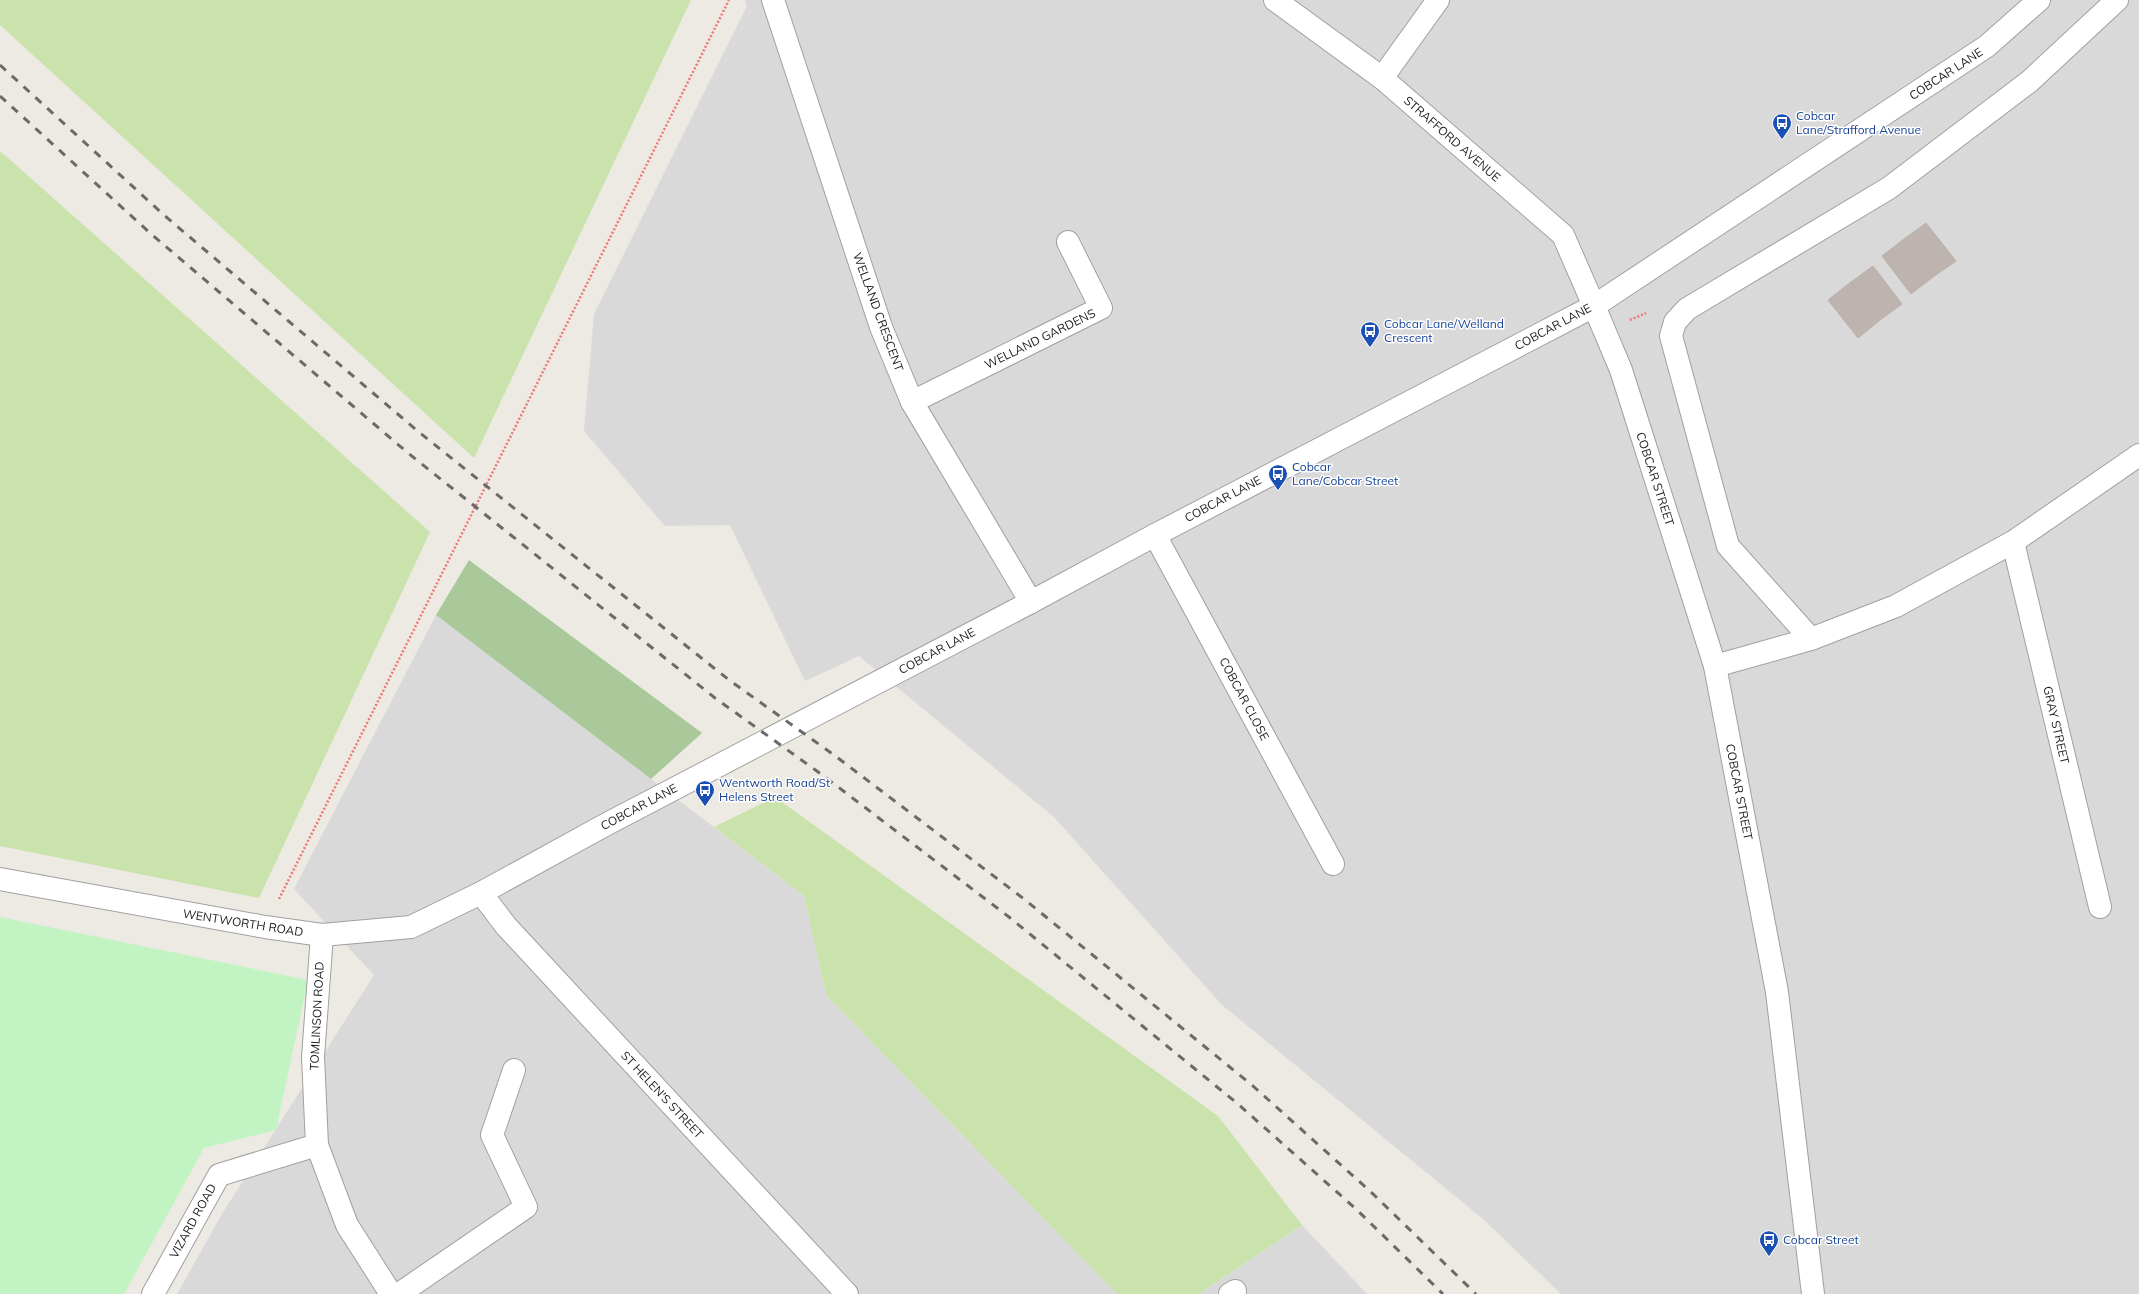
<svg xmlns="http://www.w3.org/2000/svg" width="2139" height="1294" font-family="Mulish,sans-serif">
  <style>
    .residential { fill: #dad9d9 }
    .grass { fill: #cae3ac }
    .forest { fill: #aac99a }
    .park { fill: #c2f4c3 }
    .building { fill: #bdb4b0; stroke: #bdafa6 }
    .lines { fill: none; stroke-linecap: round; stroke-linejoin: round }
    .minor-casing { stroke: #a0a0a0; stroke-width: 24 }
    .path { stroke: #ee7972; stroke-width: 2.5; stroke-dasharray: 2 2; stroke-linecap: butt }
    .minor { stroke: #fff; stroke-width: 22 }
    .rail { stroke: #6a6a6a; stroke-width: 3; stroke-dasharray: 8 8; stroke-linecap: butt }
    .labels { text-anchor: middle; stroke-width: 3; stroke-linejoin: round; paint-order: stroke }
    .street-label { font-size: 12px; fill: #1c1c1c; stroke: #fff }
    .transit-label { font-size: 12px; fill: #164399; stroke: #fff; text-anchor: start }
  </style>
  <rect width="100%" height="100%" fill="#ede9e3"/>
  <g class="residential">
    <path d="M 745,0 L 2139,0 L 2139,1294 L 1561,1294 L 1483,1219 L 1222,1005 L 1054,817 L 859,656 L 805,681 L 730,525 L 665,526 L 584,431 L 594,314 L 747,6 Z"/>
    <path d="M 436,615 L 804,896 L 826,995 L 1117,1294 L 177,1294 L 222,1214 L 374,975 L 294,889 Z"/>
    <path d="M 1302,1225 L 1367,1294 L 1199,1294 Z"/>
  </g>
  <g class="grass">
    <path d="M 0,0 L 691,0 L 474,458 L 0,25 Z"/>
    <path d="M 0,151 L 430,532 L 259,898 L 0,846 Z"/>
    <path d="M 775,797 L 1218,1116 L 1302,1225 L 1199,1294 L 1117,1294 L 826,995 L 804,896 L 714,827 Z"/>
  </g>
  <path class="forest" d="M 469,560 L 702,733 L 651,779 L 436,615 Z"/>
  <path class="park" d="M 0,917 L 308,980 L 276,1130 L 204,1148 L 124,1294 L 0,1294 Z"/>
  <g class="building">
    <path d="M 1926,223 L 1956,261 L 1933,277 L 1904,239 Z"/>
    <path d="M 1904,239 L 1933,277 L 1911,294 L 1882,256 Z"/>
    <path d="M 1873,266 L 1902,304 L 1880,320 L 1851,282 Z"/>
    <path d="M 1851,282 L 1880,320 L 1858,338 L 1828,300 Z"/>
  </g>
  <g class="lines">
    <g class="minor-casing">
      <g id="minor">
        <path d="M 773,0 L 881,327 L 912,402 L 1031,602"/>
        <path d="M 1275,0 L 1382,78 L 1563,235 L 1594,306 L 1621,370 L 1715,666 L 1777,992 L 1813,1294"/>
        <path d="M 1382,78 L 1438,0"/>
        <path d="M 912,402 L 1101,308 L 1068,242"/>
        <path d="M 1155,535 L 1333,864"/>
        <path d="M 2013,542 L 2100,907"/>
        <path d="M 1811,639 L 1728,546 L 1671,336 L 1675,322 L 1687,309 L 1889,188 L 2030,81 L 2117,0"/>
        <path d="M 1715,666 L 1811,639 L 1896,606 L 2013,542 L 2139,455"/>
        <path d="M 0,879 L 265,927 L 322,935 L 411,927 L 481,893 L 605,825 L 1031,602 L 1155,535 L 1594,306 L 1987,46 L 2039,0"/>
        <path d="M 481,893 L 506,926 L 847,1294"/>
        <path d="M 322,935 L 313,1057 L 317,1145 L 347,1225 L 391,1294"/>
        <path d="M 153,1294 L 219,1175 L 317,1145"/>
        <path d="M 399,1294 L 526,1207 L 492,1135 L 514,1070"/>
        <path d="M 1230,1294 L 1235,1291"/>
      </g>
    </g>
    <g class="path">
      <path d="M 1630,320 L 1646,313"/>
      <path d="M 279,899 L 729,0"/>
    </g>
    <use href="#minor" class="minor"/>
    <g class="rail">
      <path d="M 0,65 L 165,216 L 420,433 L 729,680 L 834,755 L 1024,899 L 1253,1086 L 1371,1192 L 1476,1294"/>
      <path d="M 0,96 L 150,233 L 408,453 L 715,698 L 821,774 L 1009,917 L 1238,1104 L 1356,1209 L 1443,1294"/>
    </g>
  </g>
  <defs>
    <g id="bus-pin" transform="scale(1)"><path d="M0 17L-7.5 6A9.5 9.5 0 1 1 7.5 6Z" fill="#1a4fb4" stroke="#fff"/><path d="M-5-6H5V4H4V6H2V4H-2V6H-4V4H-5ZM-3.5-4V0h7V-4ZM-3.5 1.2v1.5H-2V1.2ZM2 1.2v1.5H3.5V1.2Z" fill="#fff"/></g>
  </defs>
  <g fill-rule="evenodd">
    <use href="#bus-pin" x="1782" y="123"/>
    <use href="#bus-pin" x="1370" y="331"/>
    <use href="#bus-pin" x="1278" y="474"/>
    <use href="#bus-pin" x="705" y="790"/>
    <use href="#bus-pin" x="1769" y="1240"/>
  </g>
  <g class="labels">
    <g class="street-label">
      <text transform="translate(1946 74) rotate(-33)" y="4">COBCAR LANE</text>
      <text transform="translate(1452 139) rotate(41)" y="4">STRAFFORD AVENUE</text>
      <text transform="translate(878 312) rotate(70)" y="4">WELLAND CRESCENT</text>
      <text transform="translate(1553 327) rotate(-28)" y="4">COBCAR LANE</text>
      <text transform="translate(1040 339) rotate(-26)" y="4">WELLAND GARDENS</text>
      <text transform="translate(1655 479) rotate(72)" y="4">COBCAR STREET</text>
      <text transform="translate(1223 499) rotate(-28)" y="4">COBCAR LANE</text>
      <text transform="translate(937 651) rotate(-28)" y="4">COBCAR LANE</text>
      <text transform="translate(1244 699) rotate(62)" y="4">COBCAR CLOSE</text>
      <text transform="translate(2056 725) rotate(77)" y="4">GRAY STREET</text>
      <text transform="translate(1739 792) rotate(79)" y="4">COBCAR STREET</text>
      <text transform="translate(639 807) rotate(-28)" y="4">COBCAR LANE</text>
      <text transform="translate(243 923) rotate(9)" y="4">WENTWORTH ROAD</text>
      <text transform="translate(317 1016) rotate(-87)" y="4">TOMLINSON ROAD</text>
      <text transform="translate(662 1095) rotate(47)" y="4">ST HELEN'S STREET</text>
      <text transform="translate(193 1221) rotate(-61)" y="4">VIZARD ROAD</text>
    </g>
    <g class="transit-label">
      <text x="1796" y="120">Cobcar<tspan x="1796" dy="14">Lane/Strafford Avenue</tspan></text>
      <text x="1384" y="328">Cobcar Lane/Welland<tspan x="1384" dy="14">Crescent</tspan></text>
      <text x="1292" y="471">Cobcar<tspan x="1292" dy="14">Lane/Cobcar Street</tspan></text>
      <text x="719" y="787">Wentworth Road/St<tspan x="719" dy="14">Helens Street</tspan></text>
      <text x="1783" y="1244">Cobcar Street</text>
    </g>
  </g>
</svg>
